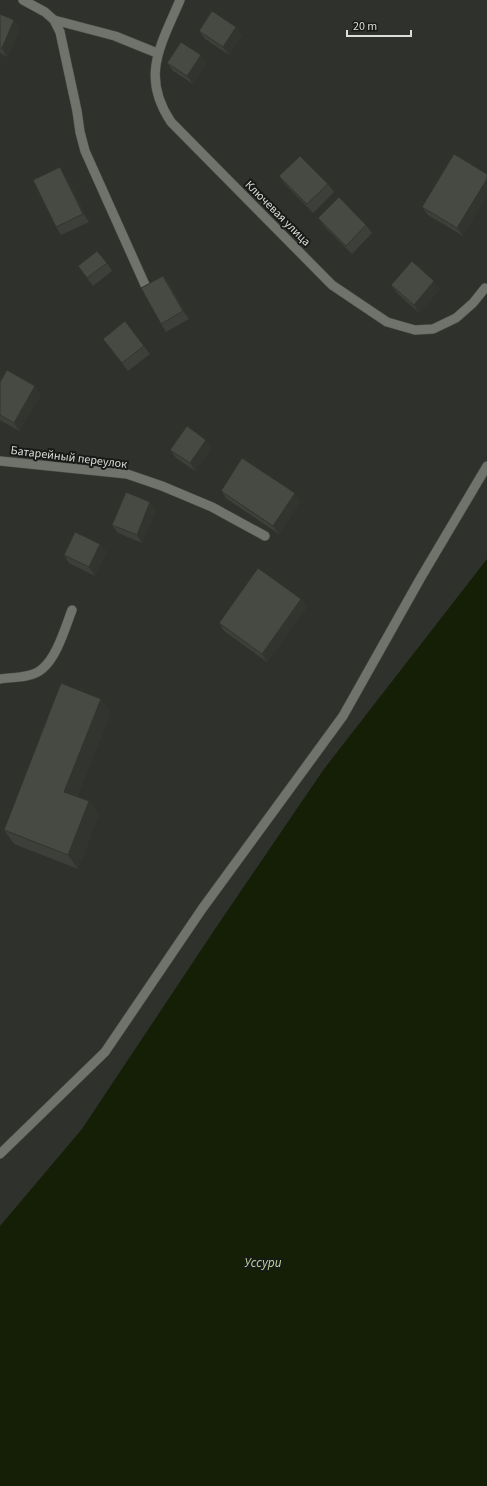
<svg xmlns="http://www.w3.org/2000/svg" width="487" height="1486" font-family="'Source Sans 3',sans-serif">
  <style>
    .water { fill: #151f05 }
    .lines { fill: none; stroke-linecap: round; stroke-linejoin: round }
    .service-casing { stroke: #4e514b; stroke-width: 10 }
    .service { stroke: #6f736b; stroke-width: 9 }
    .wall { fill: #3d403a }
    .shaded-wall { fill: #32342f }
    .building { fill: #474a43; stroke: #32342f }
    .labels { text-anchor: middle; stroke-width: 4; stroke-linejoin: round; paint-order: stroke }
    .street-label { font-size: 12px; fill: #dbddd9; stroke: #181a17 }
    .water-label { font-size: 13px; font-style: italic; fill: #bbd59e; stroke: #181a17 }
  </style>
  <rect width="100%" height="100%" fill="#2f322c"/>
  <path class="water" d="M 487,559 L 487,1486 L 0,1486 L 0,1226 L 82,1129 L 215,929 L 324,769 Z"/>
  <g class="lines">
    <g class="service-casing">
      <g id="service">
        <path d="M 23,0 L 45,12 L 54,20 L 60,32 L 77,111 L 80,132 L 85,151 L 146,287"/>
        <path d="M 180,0 C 161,45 140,76 171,122 L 332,285 L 387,322 L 415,330 L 433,329 L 456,318 L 473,303 L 485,288"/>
        <path d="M 54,20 L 115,36 L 157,53"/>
        <path d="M 0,461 L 127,474 L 162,486 L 212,507 L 265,536"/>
        <path d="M 0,679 C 13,677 32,678 42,669 C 57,657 65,628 72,610"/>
        <path d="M 0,1154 L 105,1052 L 202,909 L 343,716 L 420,579 L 487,466"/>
      </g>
    </g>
    <use href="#service" class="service"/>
  </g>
  <g class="wall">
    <path d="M 0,14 L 20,28 L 7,57 L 0,53 Z"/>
    <path d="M 199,31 L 242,35 L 229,55 L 205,39 Z"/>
    <path d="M 167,63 L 206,63 L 193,84 L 173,71 Z"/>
    <path d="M 454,154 L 463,236 L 428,215 L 422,207 Z"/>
    <path d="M 65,175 L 89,222 L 61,235 L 56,227 Z"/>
    <path d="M 279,176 L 328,184 L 334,192 L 313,213 L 285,184 Z"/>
    <path d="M 318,218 L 366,225 L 372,233 L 352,254 L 324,226 Z"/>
    <path d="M 107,263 L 112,271 L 93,286 L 78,266 Z"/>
    <path d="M 163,276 L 169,284 L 189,319 L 166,332 L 161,324 Z"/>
    <path d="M 434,281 L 440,289 L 419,313 L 397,293 L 391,285 Z"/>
    <path d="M 103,339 L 144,346 L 150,354 L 128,371 Z"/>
    <path d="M 0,382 L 41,395 L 19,431 L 0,420 Z"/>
    <path d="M 212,448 L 195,471 L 176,458 L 170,450 Z"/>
    <path d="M 221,491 L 300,501 L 279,534 L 227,499 Z"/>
    <path d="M 156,510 L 142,543 L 118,533 L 112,525 Z"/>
    <path d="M 100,544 L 106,552 L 95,576 L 69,563 L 64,555 Z"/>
    <path d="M 301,599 L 307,607 L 267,662 L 224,631 L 219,623 Z"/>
    <path d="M 111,713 L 77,797 L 89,801 L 99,815 L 78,869 L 14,844 L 4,830 Z"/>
  </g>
  <g class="shaded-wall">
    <path d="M 14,20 L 20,28 L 7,57 L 2,48 Z"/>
    <path d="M 236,27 L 242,35 L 229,55 L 223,47 Z"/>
    <path d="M 201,55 L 206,63 L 193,84 L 187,76 Z"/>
    <path d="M 60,167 L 65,175 L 89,222 L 83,214 Z"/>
    <path d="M 487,179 L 487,196 L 463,236 L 457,228 Z"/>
    <path d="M 163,276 L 169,284 L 189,319 L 183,311 Z"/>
    <path d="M 434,281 L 440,289 L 419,313 L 414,305 Z"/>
    <path d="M 35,386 L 41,395 L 19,431 L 14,423 Z"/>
    <path d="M 206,440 L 212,448 L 195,471 L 190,463 Z"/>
    <path d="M 295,493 L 300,501 L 279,534 L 273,526 Z"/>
    <path d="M 150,502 L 156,510 L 142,543 L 137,535 Z"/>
    <path d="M 100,544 L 106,552 L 95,576 L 89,567 Z"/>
    <path d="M 301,599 L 307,607 L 267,662 L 262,654 Z"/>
    <path d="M 101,699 L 111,713 L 74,806 L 64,792 Z"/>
    <path d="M 89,801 L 99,815 L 78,869 L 68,855 Z"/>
  </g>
  <g class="building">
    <path d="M 212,11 L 236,27 L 223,47 L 199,31 Z"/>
    <path d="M 0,14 L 14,20 L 2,48 L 0,48 Z"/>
    <path d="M 181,42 L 201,55 L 187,76 L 167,63 Z"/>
    <path d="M 454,154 L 487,174 L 487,179 L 457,228 L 422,207 Z"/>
    <path d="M 300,156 L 328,184 L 307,204 L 279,176 Z"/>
    <path d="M 60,167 L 83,214 L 56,227 L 33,180 Z"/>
    <path d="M 339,197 L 366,225 L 346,246 L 318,218 Z"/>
    <path d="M 97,251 L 107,263 L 87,278 L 78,266 Z"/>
    <path d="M 412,261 L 434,281 L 414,305 L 391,285 Z"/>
    <path d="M 163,276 L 183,311 L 161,324 L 141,288 Z"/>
    <path d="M 125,321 L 144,346 L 122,363 L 103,339 Z"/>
    <path d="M 7,370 L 35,386 L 14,423 L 0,415 L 0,382 Z"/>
    <path d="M 187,426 L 206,440 L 190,463 L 170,450 Z"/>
    <path d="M 242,458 L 295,493 L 273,526 L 221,491 Z"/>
    <path d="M 126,492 L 150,502 L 137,535 L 112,525 Z"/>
    <path d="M 75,532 L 100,544 L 89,567 L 64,555 Z"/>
    <path d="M 258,568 L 301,599 L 262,654 L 219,623 Z"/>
    <path d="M 61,683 L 101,699 L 64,792 L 89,801 L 68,855 L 4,830 Z"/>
  </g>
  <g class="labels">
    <g class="street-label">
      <text transform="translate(278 213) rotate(45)" y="4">Ключевая улица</text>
      <text transform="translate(69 457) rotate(7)" y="4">Батарейный переулок</text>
    </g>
    <g class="water-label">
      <text x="263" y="1267">Уссури</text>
    </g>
  </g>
  <path d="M347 30v6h64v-6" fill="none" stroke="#dbddd9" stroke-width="2"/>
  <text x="353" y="30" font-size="12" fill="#dbddd9" stroke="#181a17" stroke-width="3" paint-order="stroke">20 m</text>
</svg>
